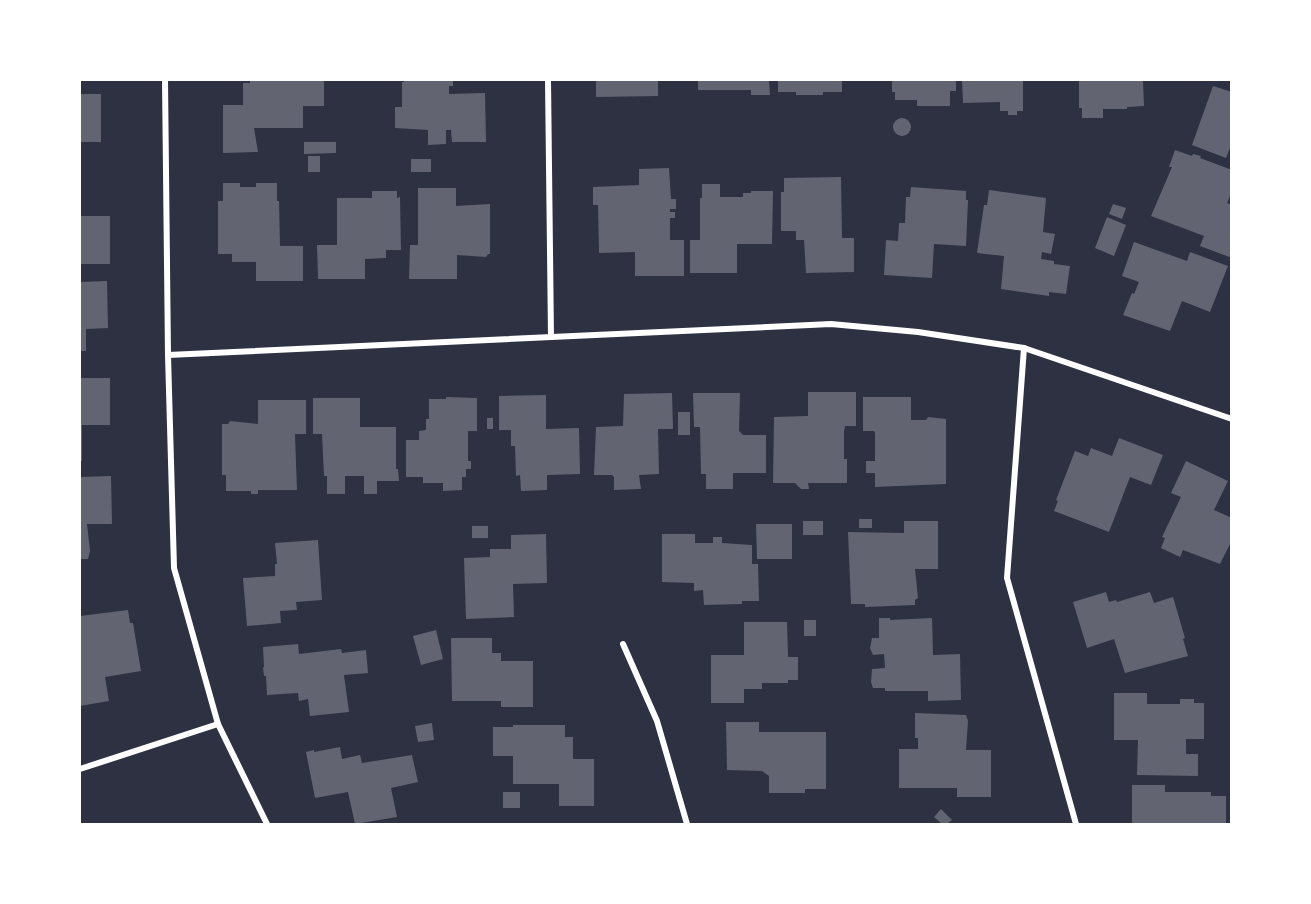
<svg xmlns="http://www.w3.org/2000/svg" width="1311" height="904" font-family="'Alegreya Sans',sans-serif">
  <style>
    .building { fill: #626471 }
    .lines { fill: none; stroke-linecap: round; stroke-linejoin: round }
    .minor { stroke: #fff; stroke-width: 6 }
  </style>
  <rect width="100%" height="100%" fill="#2d3142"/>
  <g class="building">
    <path d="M 250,80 L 324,80 L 324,106 L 303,106 L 303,128 L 254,128 L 258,152 L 223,153 L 223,105 L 243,105 L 243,83 L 250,83 Z"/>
    <path d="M 404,80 L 453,80 L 453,86 L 449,86 L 449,94 L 485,93 L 486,142 L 452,142 L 451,130 L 446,130 L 446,144 L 428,145 L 428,130 L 395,128 L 395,107 L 402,107 L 402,82 L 404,82 Z"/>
    <path d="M 596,80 L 658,80 L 658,96 L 596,97 Z"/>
    <path d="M 698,80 L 769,80 L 770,95 L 751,95 L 751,90 L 698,90 Z"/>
    <path d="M 778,80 L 842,80 L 842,92 L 823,92 L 823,95 L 796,95 L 796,92 L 778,92 Z"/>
    <path d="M 892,80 L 956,80 L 956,91 L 950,91 L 950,106 L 917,106 L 917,100 L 895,100 L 895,92 L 892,92 Z"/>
    <path d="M 962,80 L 1023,80 L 1023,111 L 1017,111 L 1017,115 L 1008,115 L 1008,111 L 1000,111 L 1000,102 L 963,103 Z"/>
    <path d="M 1079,80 L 1143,80 L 1144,106 L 1127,107 L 1127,109 L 1103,109 L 1103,118 L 1082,118 L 1082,108 L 1079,108 Z"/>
    <path d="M 1213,86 L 1232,92 L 1232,143 L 1226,158 L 1192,145 Z"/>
    <rect x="80" y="94" width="21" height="48"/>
    <circle cx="902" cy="127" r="9"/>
    <path d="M 304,142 L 336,142 L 336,153 L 304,154 Z"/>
    <path d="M 1175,150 L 1192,156 L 1193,154 L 1201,156 L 1200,158 L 1232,170 L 1232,192 L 1227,203 L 1232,205 L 1232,258 L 1200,246 L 1204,236 L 1151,216 L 1172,167 L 1169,167 Z"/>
    <rect x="308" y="156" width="12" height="16"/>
    <rect x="411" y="159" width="20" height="13"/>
    <path d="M 669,168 L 671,199 L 676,199 L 676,209 L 670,209 L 670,212 L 675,212 L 675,218 L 670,218 L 670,240 L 684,240 L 684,276 L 635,276 L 635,252 L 599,253 L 598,205 L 593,205 L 593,187 L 639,185 L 639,169 Z"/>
    <path d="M 841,177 L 842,238 L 854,238 L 854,272 L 806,273 L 804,240 L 796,240 L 796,231 L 781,231 L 781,192 L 784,192 L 784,178 Z"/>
    <path d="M 223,183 L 240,183 L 240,187 L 256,187 L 256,183 L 277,183 L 277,201 L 279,201 L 280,246 L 303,246 L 303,281 L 256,281 L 256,262 L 232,262 L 232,254 L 218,254 L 218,201 L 223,201 Z"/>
    <path d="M 702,184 L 720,184 L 720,197 L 743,197 L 743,193 L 751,193 L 751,191 L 773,191 L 772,244 L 737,244 L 737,273 L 690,273 L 690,240 L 700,240 L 700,198 L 702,198 Z"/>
    <path d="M 911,187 L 966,191 L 966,200 L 968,200 L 966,246 L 934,244 L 932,278 L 884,275 L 886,240 L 898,241 L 899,223 L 905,223 L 906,197 L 910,197 Z"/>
    <path d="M 418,188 L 456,188 L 456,206 L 490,204 L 490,254 L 488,254 L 486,257 L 457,255 L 457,279 L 409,279 L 410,245 L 418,245 Z"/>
    <path d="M 989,190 L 1046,198 L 1043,232 L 1055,234 L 1051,254 L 1042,252 L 1041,259 L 1054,261 L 1054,264 L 1070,266 L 1066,294 L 1049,292 L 1049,296 L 1001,289 L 1004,256 L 977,253 L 984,205 L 987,205 Z"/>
    <path d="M 372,191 L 397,191 L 397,198 L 400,197 L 401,250 L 386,250 L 386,258 L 365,259 L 365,279 L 318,279 L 317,245 L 337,245 L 337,198 L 372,198 Z"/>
    <path d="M 1113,204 L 1126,208 L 1122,219 L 1109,214 Z"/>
    <rect x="80" y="216" width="30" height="48"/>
    <path d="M 1107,217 L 1126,225 L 1114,256 L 1095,248 Z"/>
    <path d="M 1134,242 L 1187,261 L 1190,252 L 1228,266 L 1210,312 L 1182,301 L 1170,331 L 1123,315 L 1132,293 L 1134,294 L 1139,282 L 1122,276 Z"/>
    <path d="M 107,281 L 108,328 L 86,329 L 86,351 L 80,351 L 80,282 Z"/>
    <path d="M 80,378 L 110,378 L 110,425 L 82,425 L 82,461 L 80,461 Z"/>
    <path d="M 808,392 L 856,392 L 856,426 L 845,426 L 844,432 L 844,459 L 847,459 L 847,483 L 808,483 L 809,489 L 801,489 L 795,483 L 773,483 L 774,417 L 808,416 Z"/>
    <path d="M 672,393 L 673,429 L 658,429 L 659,474 L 639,475 L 641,489 L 614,490 L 614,477 L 612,475 L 594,475 L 596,427 L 623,426 L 624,394 Z"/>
    <path d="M 693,393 L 740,393 L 739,431 L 743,435 L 766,435 L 766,473 L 733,473 L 733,489 L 706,489 L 706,474 L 701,474 L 700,427 L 694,427 Z"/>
    <path d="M 546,395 L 546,429 L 579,428 L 580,474 L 547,475 L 547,490 L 521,491 L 520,475 L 516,476 L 515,446 L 511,446 L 511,430 L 499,430 L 499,396 Z"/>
    <path d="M 446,397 L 477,398 L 477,431 L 468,431 L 468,461 L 471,461 L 471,469 L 466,469 L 466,477 L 462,477 L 462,490 L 443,491 L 443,483 L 423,483 L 423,477 L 406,477 L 406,440 L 419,440 L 419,431 L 426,430 L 426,419 L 429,419 L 429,399 L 446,399 Z"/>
    <path d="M 863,397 L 911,397 L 911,420 L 926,420 L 928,417 L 946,419 L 946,484 L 875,487 L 875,473 L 866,473 L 866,461 L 875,461 L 875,433 L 874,431 L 863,431 Z"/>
    <path d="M 313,398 L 360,398 L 360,427 L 396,427 L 396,469 L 398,469 L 399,481 L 377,481 L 377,494 L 364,494 L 364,476 L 345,476 L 345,494 L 327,494 L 327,476 L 324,476 L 322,434 L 313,434 Z"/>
    <path d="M 258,400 L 306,400 L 306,434 L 295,434 L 297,490 L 258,490 L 258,494 L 251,494 L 251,491 L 226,491 L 226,475 L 222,475 L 222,424 L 228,424 L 230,421 L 258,424 Z"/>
    <rect x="678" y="412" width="12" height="23"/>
    <rect x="487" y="418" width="6" height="11"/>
    <path d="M 1119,438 L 1163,455 L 1151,485 L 1130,477 L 1109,532 L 1054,511 L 1058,501 L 1056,500 L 1075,451 L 1088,456 L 1091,448 L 1112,456 Z"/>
    <path d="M 1186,461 L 1228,481 L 1214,510 L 1232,518 L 1232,540 L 1220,564 L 1183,550 L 1180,557 L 1161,548 L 1165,538 L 1162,537 L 1181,497 L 1171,493 Z"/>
    <path d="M 111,476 L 112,524 L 87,524 L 90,551 L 88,559 L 80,559 L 80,477 Z"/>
    <rect x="859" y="519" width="13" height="9"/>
    <rect x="803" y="521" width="20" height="14"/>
    <path d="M 904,521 L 938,521 L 938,569 L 915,569 L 918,598 L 915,600 L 915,605 L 865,607 L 865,604 L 851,604 L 848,532 L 904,533 Z"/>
    <path d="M 756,524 L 792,524 L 792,559 L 757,559 Z"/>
    <rect x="472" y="526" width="16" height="12"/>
    <path d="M 546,534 L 547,583 L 513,584 L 514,617 L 466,619 L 464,558 L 490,557 L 490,549 L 511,549 L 511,535 Z"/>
    <path d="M 662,534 L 695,534 L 695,543 L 713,543 L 713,537 L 722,537 L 722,543 L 752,545 L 752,564 L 758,564 L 759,601 L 742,601 L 742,604 L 704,605 L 703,590 L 694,591 L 694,583 L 662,582 Z"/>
    <path d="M 318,540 L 322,600 L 296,602 L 297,610 L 280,611 L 281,623 L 247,626 L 243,578 L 275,576 L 275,564 L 277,564 L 275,543 Z"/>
    <path d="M 1106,592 L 1109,602 L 1116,600 L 1117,602 L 1150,592 L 1154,603 L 1173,597 L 1185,638 L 1183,639 L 1188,656 L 1125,673 L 1114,639 L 1087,648 L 1073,602 Z"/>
    <path d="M 128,610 L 130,623 L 133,623 L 141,671 L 105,677 L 109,701 L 80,706 L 80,616 Z"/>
    <path d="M 879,618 L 890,618 L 890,620 L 932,618 L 933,655 L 960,654 L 961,700 L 928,701 L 928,691 L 885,691 L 885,688 L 873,688 L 871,682 L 872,669 L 885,668 L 884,654 L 873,655 L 870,648 L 872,638 L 879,638 Z"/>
    <rect x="804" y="620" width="12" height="16"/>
    <path d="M 744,622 L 787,622 L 788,657 L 798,657 L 798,680 L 788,680 L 788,683 L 762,683 L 762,689 L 744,689 L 744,703 L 711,703 L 711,655 L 744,655 Z"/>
    <path d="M 436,630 L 443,659 L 421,665 L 413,636 Z"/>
    <path d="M 451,638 L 492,638 L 492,653 L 501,653 L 501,661 L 533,661 L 533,707 L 501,707 L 501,701 L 452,701 Z"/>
    <path d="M 298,644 L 299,654 L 341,649 L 342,653 L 366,650 L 368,673 L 344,675 L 349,712 L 310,716 L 308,699 L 299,701 L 298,693 L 267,695 L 266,676 L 264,676 L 263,667 L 264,667 L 263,647 Z"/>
    <path d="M 1114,693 L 1147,693 L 1147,704 L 1180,704 L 1180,699 L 1194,699 L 1194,703 L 1204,703 L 1204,739 L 1186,739 L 1186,754 L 1198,754 L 1198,776 L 1137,775 L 1138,740 L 1114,740 Z"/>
    <path d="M 915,713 L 966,715 L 968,721 L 966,750 L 991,750 L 991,797 L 957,797 L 957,788 L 899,788 L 899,749 L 918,749 L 918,738 L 915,738 Z"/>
    <path d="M 726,722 L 759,722 L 759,732 L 826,732 L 826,789 L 805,789 L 805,793 L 769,793 L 769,776 L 762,771 L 727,770 Z"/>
    <path d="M 432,723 L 434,740 L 418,742 L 415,726 Z"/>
    <path d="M 513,725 L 565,725 L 565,737 L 573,737 L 573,759 L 594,759 L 594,806 L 559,806 L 559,784 L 513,784 L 513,756 L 493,756 L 493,727 L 513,727 Z"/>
    <path d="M 340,747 L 342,759 L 360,755 L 362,763 L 412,755 L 418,782 L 391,788 L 397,817 L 355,824 L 348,792 L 315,798 L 306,752 L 314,750 L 314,752 Z"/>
    <path d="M 1132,785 L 1165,785 L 1165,792 L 1211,792 L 1211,796 L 1226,796 L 1226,823 L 1132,824 Z"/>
    <rect x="503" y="792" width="17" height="16"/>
    <path d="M 941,809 L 952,820 L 947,824 L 942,824 L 934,817 Z"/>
  </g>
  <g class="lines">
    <g class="minor">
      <path d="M 165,80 L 168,355 L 174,568 L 218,724 L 267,824"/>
      <path d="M 548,80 L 551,337"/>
      <path d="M 1024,348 L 1007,578 L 1076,824"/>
      <path d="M 168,355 L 831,324 L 918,332 L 1024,348 L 1232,419"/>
      <path d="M 623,644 L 657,721 L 687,824"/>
      <path d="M 80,769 L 218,724"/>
    </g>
  </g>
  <rect width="1311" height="904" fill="none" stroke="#ffffff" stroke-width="162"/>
</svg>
